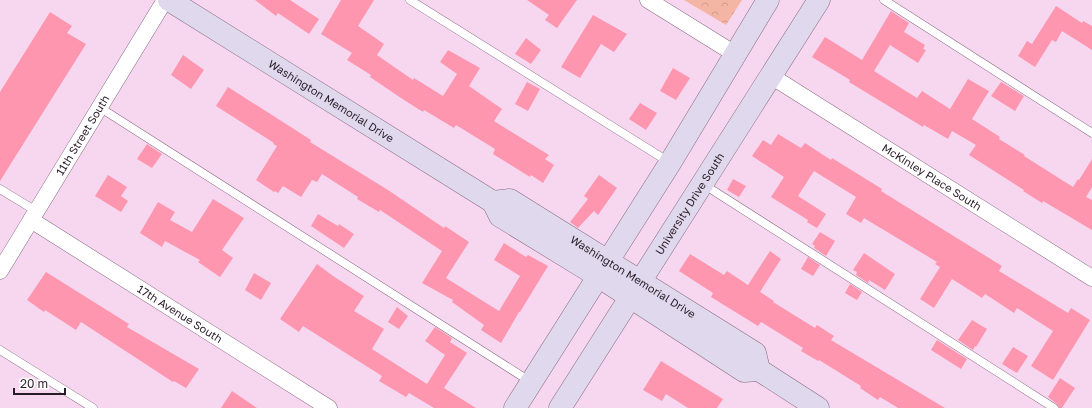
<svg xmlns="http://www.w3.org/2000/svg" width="1092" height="408" font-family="'Golos Text',sans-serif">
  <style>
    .forest { fill: url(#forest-crowns) }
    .building { fill: #fe96b0 }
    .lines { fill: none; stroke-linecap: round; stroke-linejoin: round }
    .lane-casing { stroke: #886b82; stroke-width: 9 }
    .street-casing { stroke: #886b82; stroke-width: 17 }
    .secondary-casing { stroke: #886b82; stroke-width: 23 }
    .lane { stroke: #fff; stroke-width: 8 }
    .street { stroke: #fff; stroke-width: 16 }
    .secondary { stroke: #e0d8ec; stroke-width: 22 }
    .labels { text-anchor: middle; stroke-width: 3; stroke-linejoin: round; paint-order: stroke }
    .street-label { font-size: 11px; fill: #281c26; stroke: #fff }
  </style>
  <defs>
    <pattern id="forest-crowns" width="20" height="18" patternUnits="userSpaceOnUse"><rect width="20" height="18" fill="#f4b5a4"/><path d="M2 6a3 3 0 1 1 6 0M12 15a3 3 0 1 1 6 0" fill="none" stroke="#d19b8d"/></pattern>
  </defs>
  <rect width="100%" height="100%" fill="#f7d7f0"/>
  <path class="forest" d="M 684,0 L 742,0 L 726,25 Z"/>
  <g class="building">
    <path d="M 255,0 L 290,0 L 319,19 L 309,34 L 278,13 L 276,16 Z"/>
    <path d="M 341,0 L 374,0 L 358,26 L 384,44 L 377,55 L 413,80 L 414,78 L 443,96 L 457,74 L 440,62 L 448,50 L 480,68 L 469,86 L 502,109 L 494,121 L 549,155 L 545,159 L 554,165 L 543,183 L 531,175 L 530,177 L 493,154 L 495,149 L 456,125 L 454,128 L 424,110 L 423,112 L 401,98 L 370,77 L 371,75 L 347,60 L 352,53 L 321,34 Z"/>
    <path d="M 527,0 L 577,0 L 557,28 L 545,20 L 549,15 Z"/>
    <path d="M 1056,6 L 1082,23 L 1083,21 L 1092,26 L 1092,50 L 1062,31 L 1056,42 L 1052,40 L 1035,67 L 1018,56 L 1027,41 L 1032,44 Z"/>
    <path d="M 891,11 L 909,23 L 904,32 L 925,45 L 923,49 L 926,50 L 918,63 L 890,45 L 874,71 L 917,98 L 922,91 L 950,109 L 968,79 L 989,91 L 972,119 L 1000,137 L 999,139 L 1025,155 L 1024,156 L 1073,187 L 1078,179 L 1079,180 L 1092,159 L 1092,187 L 1086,197 L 1092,200 L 1092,230 L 1043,201 L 1042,203 L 1023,191 L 1024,190 L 969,155 L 976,145 L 952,131 L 948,139 L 924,125 L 923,127 L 849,82 L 850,80 L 812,57 L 825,37 L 862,60 Z"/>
    <path d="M 50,12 L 72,26 L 67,33 L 86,44 L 0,181 L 0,92 Z"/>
    <path d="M 593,15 L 627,34 L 614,52 L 601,44 L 580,78 L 561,67 Z"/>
    <path d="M 526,38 L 541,50 L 531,64 L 515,54 Z"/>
    <path d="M 183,55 L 204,70 L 191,89 L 171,75 Z"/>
    <path d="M 673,68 L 690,78 L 676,100 L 660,91 Z"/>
    <path d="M 527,82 L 540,89 L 528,111 L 515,104 Z"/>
    <path d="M 1001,82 L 1024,96 L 1015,111 L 991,96 Z"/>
    <path d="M 228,87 L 311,140 L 310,142 L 388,190 L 444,228 L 445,226 L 469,242 L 446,278 L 499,311 L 520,276 L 494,260 L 504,243 L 526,257 L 528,255 L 548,266 L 520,312 L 519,312 L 501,343 L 481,330 L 484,325 L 452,302 L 453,300 L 422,283 L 442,251 L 380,210 L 379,212 L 357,199 L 358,197 L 322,174 L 317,182 L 312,180 L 301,197 L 283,186 L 278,193 L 275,191 L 274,192 L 256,180 L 277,146 L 273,144 L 274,143 L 216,106 Z"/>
    <path d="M 640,103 L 657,113 L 646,130 L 629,119 Z"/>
    <path d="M 778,134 L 801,148 L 805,143 L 831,160 L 832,158 L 882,189 L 881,191 L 1002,266 L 999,271 L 1068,313 L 1071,308 L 1090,320 L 1053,380 L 1031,366 L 1053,331 L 1017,308 L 1014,313 L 985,294 L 982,298 L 952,279 L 934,308 L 920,299 L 940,267 L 935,264 L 937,262 L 864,218 L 861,223 L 846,214 L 856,197 L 814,171 L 798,196 L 826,214 L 817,228 L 807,222 L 808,220 L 771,197 L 784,177 L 752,156 L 763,140 L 771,145 Z"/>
    <path d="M 147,144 L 162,154 L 152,168 L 137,159 Z"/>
    <path d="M 108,175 L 127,187 L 121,196 L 128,201 L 121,212 L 95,196 Z"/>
    <path d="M 599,175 L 617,188 L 598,215 L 594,211 L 578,228 L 570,222 L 588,199 L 584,196 Z"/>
    <path d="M 733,179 L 746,186 L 739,197 L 727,190 Z"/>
    <path d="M 213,199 L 244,218 L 222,250 L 233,258 L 220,277 L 198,262 L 200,260 L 165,241 L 162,247 L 140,233 L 158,202 L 175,212 L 170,220 L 192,232 Z"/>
    <path d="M 318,214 L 338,226 L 339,224 L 354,234 L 344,248 L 311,226 Z"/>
    <path d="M 820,232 L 835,241 L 826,256 L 814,248 L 815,246 L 812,244 Z"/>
    <path d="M 770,251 L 781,259 L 760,292 L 774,301 L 773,302 L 815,328 L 817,325 L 834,336 L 831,340 L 945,408 L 898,408 L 880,397 L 878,400 L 860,388 L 861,386 L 819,360 L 818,361 L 801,351 L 803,348 L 761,322 L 758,326 L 711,297 L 713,293 L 679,271 L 690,254 L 724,275 L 727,271 L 748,285 Z"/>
    <path d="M 864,253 L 895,274 L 885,290 L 869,280 L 868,283 L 856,275 L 857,272 L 853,270 Z"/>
    <path d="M 808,257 L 820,265 L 813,276 L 801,269 Z"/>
    <path d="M 317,264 L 333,276 L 364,296 L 354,311 L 384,329 L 372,349 L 427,384 L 445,355 L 425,341 L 435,327 L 452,338 L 450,342 L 467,353 L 444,388 L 476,408 L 434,408 L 409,393 L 406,397 L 379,381 L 382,376 L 303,326 L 299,332 L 280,319 Z"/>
    <path d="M 46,272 L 129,324 L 127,327 L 199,369 L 186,388 L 174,381 L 173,382 L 81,322 L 76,330 L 45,310 L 44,312 L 27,300 Z"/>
    <path d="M 254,273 L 271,283 L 261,300 L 245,290 Z"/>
    <path d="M 850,284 L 862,292 L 857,300 L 845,293 Z"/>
    <path d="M 397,307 L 408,316 L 399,329 L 388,322 Z"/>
    <path d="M 972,320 L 987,329 L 976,347 L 975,346 L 973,350 L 958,340 Z"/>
    <path d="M 937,340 L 967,359 L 961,369 L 931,350 Z"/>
    <path d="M 1013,347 L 1028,356 L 1017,373 L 1002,364 Z"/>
    <path d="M 661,361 L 723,399 L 717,408 L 688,408 L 666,394 L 662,401 L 643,390 Z"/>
    <path d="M 1060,378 L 1075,388 L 1062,408 L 1059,408 L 1057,404 L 1048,397 Z"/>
    <path d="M 232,391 L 257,408 L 221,408 Z"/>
  </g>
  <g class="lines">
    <g class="lane-casing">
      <g id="lane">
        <path d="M 410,0 L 669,162"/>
        <path d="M 884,0 L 1092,133"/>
        <path d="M 99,107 L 531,382"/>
        <path d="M 703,184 L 1054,408"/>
        <path d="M 0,189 L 36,211"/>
        <path d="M 0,350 L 93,408"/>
      </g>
    </g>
    <g class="street-casing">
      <g id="street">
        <path d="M 648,0 L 735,54"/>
        <path id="s1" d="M 771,76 L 1092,278"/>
        <path id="s2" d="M 31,220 L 329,408"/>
        <path id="s3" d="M 0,271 L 165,0"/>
      </g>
    </g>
    <g class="secondary-casing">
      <g id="secondary">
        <path id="s4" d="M 169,0 L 493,202 L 500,216 L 598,276 L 744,371 L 759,370 L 818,408"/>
        <path id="s5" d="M 493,202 L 510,200 L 755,353 L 759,370"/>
        <path d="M 515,408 L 670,163 L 768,0"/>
        <path id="s6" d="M 560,408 L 819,0"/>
      </g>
    </g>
    <use href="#lane" class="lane"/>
    <use href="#street" class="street"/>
    <use href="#secondary" class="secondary"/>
  </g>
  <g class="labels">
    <g class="street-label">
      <text dy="4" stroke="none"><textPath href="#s4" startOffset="191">Washington Memorial Drive</textPath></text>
      <text dy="4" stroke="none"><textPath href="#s3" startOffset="159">11th Street South</textPath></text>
      <text dy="4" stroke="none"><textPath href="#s1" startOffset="190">McKinley Place South</textPath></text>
      <text dy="4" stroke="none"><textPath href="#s6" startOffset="242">University Drive South</textPath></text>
      <text dy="4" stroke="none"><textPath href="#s5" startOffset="162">Washington Memorial Drive</textPath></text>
      <text dy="4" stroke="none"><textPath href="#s2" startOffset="176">17th Avenue South</textPath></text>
    </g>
  </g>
  <path d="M14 388v6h51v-6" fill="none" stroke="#281c26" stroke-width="2"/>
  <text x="20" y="388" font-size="12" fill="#281c26" stroke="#ffffff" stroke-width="3" paint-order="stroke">20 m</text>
</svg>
